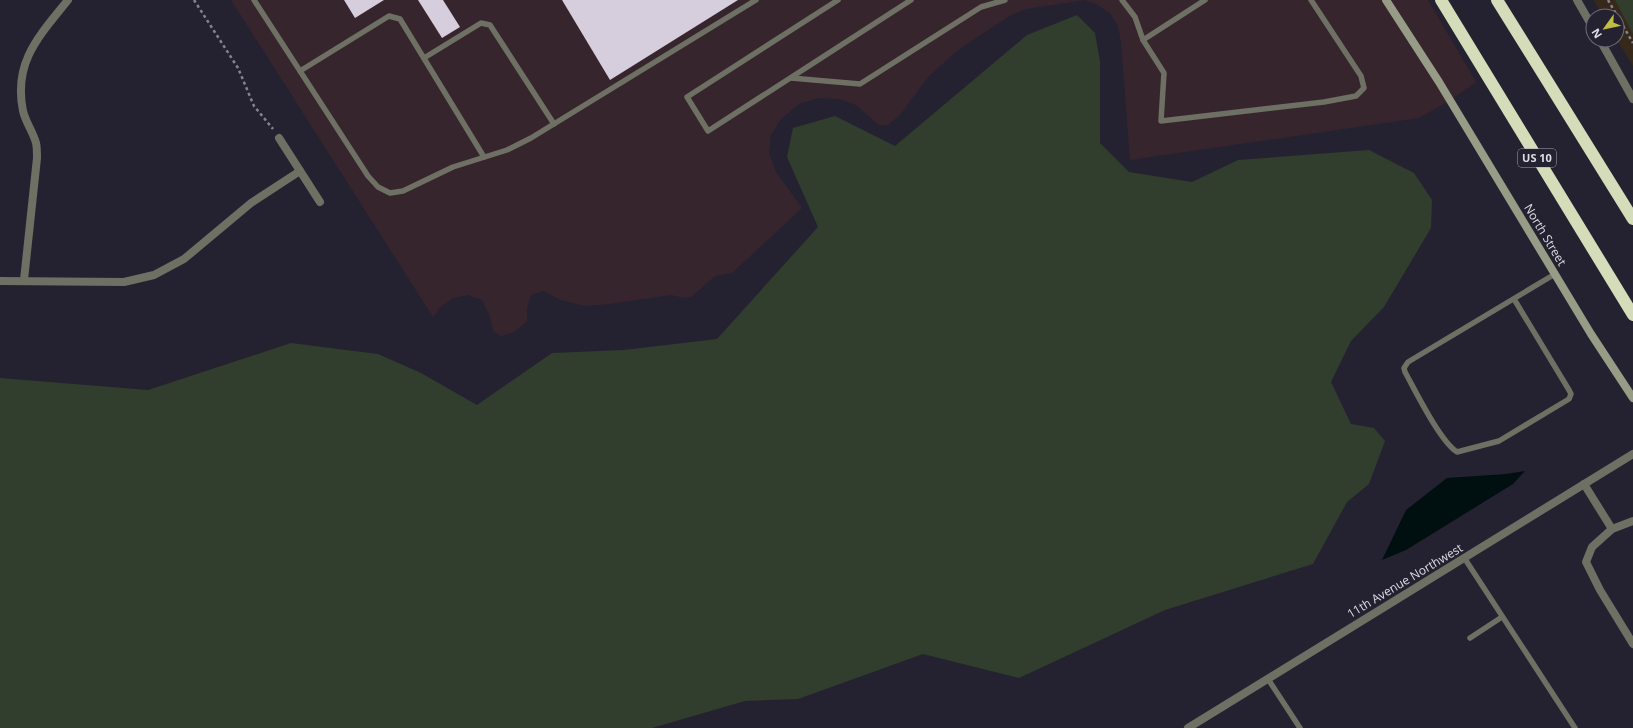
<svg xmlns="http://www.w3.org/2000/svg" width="1633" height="728" font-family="'Open Sans',sans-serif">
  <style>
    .commercial { fill: #37252d }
    .industrial { fill: #36291b }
    .green { fill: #313d2d }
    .water { fill: #000f10 }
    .building { fill: #d6cddd }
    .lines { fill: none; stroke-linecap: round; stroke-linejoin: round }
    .path { stroke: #85838e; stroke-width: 2.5; stroke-dasharray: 3 3; stroke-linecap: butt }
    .lane { stroke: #6d7063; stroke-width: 5.5 }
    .street { stroke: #6d7063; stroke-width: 8 }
    .secondary { stroke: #979c86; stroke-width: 8 }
    .highway { stroke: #d4dcba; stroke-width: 12 }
    .labels { text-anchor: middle; stroke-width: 4; stroke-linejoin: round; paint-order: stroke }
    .shield { fill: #242230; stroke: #a7a6b0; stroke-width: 1 }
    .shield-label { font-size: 11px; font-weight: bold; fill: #dfdee7 }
    .street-label { font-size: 12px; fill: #dfdee7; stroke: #242230 }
  </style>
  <rect width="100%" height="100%" fill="#242230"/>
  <path class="commercial" d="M 231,0 L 1428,0 L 1476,82 L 1449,101 L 1419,118 L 1130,160 L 1121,42 L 1118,26 L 1110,13 L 1098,5 L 1085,0 L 1026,9 L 1011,15 L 958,50 L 929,76 L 899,116 L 888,125 L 879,125 L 856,105 L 839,99 L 818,98 L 799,104 L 781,119 L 771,135 L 769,153 L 776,172 L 802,208 L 732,273 L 715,276 L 691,297 L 684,298 L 671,295 L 609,304 L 585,306 L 561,300 L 543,291 L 531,295 L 527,308 L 527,321 L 514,332 L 501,336 L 493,331 L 490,316 L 482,300 L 468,295 L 453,298 L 440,307 L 433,317 Z"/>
  <path class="industrial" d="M 1594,0 L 1633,0 L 1633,66 L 1617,40 L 1617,16 L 1602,16 Z"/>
  <g class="green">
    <path d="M 1615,0 L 1633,0 L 1633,34 Z"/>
    <path d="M 1077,15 L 1095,33 L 1100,61 L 1100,143 L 1129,172 L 1192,182 L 1238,160 L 1369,150 L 1414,173 L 1432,200 L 1431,228 L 1384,307 L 1351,341 L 1331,382 L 1351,424 L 1374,428 L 1385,441 L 1369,484 L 1347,502 L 1313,564 L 1165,610 L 1019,678 L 923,654 L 798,699 L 745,701 L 652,728 L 0,728 L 0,378 L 148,390 L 291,343 L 378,354 L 421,373 L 477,405 L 552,353 L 624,350 L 717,339 L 818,227 L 787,157 L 793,128 L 835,116 L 895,146 L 1027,35 Z"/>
  </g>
  <path class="water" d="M 1525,471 L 1513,484 L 1406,550 L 1382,560 L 1406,510 L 1447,478 L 1506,474 Z"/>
  <g class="building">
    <path d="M 344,0 L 384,0 L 355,18 Z"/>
    <path d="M 418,0 L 443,0 L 460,27 L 442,38 Z"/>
    <path d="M 562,0 L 738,0 L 610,80 Z"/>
  </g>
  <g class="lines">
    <g class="path">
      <path d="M 194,0 L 238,68 L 254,106 L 273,129"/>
      <path d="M 1608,0 L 1633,43"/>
    </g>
    <g class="lane">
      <path d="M 254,0 L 368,176 L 378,187 L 390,193 L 403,191 L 453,167 L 507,150 L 531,138 L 756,0"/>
      <path d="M 838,0 L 687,97 L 708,131 L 911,0"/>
      <path d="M 1122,0 L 1135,17 L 1143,40 L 1164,73 L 1161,121 L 1324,102 L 1356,96 L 1364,88 L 1361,76 L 1311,0"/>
      <path d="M 1143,40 L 1205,0"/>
      <path d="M 424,58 L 481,23 L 490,25 L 554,124"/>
      <path d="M 300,71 L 389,16 L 400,19 L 484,157"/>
      <path d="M 791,78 L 860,84 L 981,7 L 1005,0"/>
      <path d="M 1514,299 L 1569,390 L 1571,394 L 1569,399 L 1499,441 L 1457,452 C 1440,441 1416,392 1405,372 L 1404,368 L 1408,362 L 1555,274"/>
      <path d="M 1465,559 L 1575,728"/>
      <path d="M 1470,638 L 1502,617"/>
      <path d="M 1268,679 L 1300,728"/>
    </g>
    <g class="street">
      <path d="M 1577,0 L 1593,28"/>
      <path d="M 1600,40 L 1633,99"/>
      <path d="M 279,138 L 320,202"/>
      <path d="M 24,280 L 37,158 C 37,153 37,147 36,143 C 33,132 26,123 23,111 C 13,62 39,36 68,0"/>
      <path d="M 0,281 L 124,282 L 154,275 L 184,259 L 251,203 L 300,171"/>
      <path d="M 1584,484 L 1612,529"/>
      <path d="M 1633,521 L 1612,529 L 1592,547 L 1586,562 L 1600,590 L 1633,644"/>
      <path d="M 1188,728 L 1633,454"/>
    </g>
    <path class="secondary" d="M 1386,0 L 1439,82 L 1591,334 L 1633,398"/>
    <g class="highway">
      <path d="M 1441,0 L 1633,315"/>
      <path d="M 1497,0 L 1633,219"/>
    </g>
  </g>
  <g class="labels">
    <rect class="shield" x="1518" y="149" width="38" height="18" rx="3"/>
    <g class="shield-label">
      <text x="1537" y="162">US 10</text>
    </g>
    <g class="street-label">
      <text transform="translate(1545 235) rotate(59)" y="4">North Street</text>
      <text transform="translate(1405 581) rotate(-31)" y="4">11th Avenue Northwest</text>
    </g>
  </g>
  <g transform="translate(1605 28) rotate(237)"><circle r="19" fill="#242230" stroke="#6f6d79"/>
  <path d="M0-3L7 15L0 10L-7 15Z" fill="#bfbe41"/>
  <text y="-6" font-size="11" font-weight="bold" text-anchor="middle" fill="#dfdee7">N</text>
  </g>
</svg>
